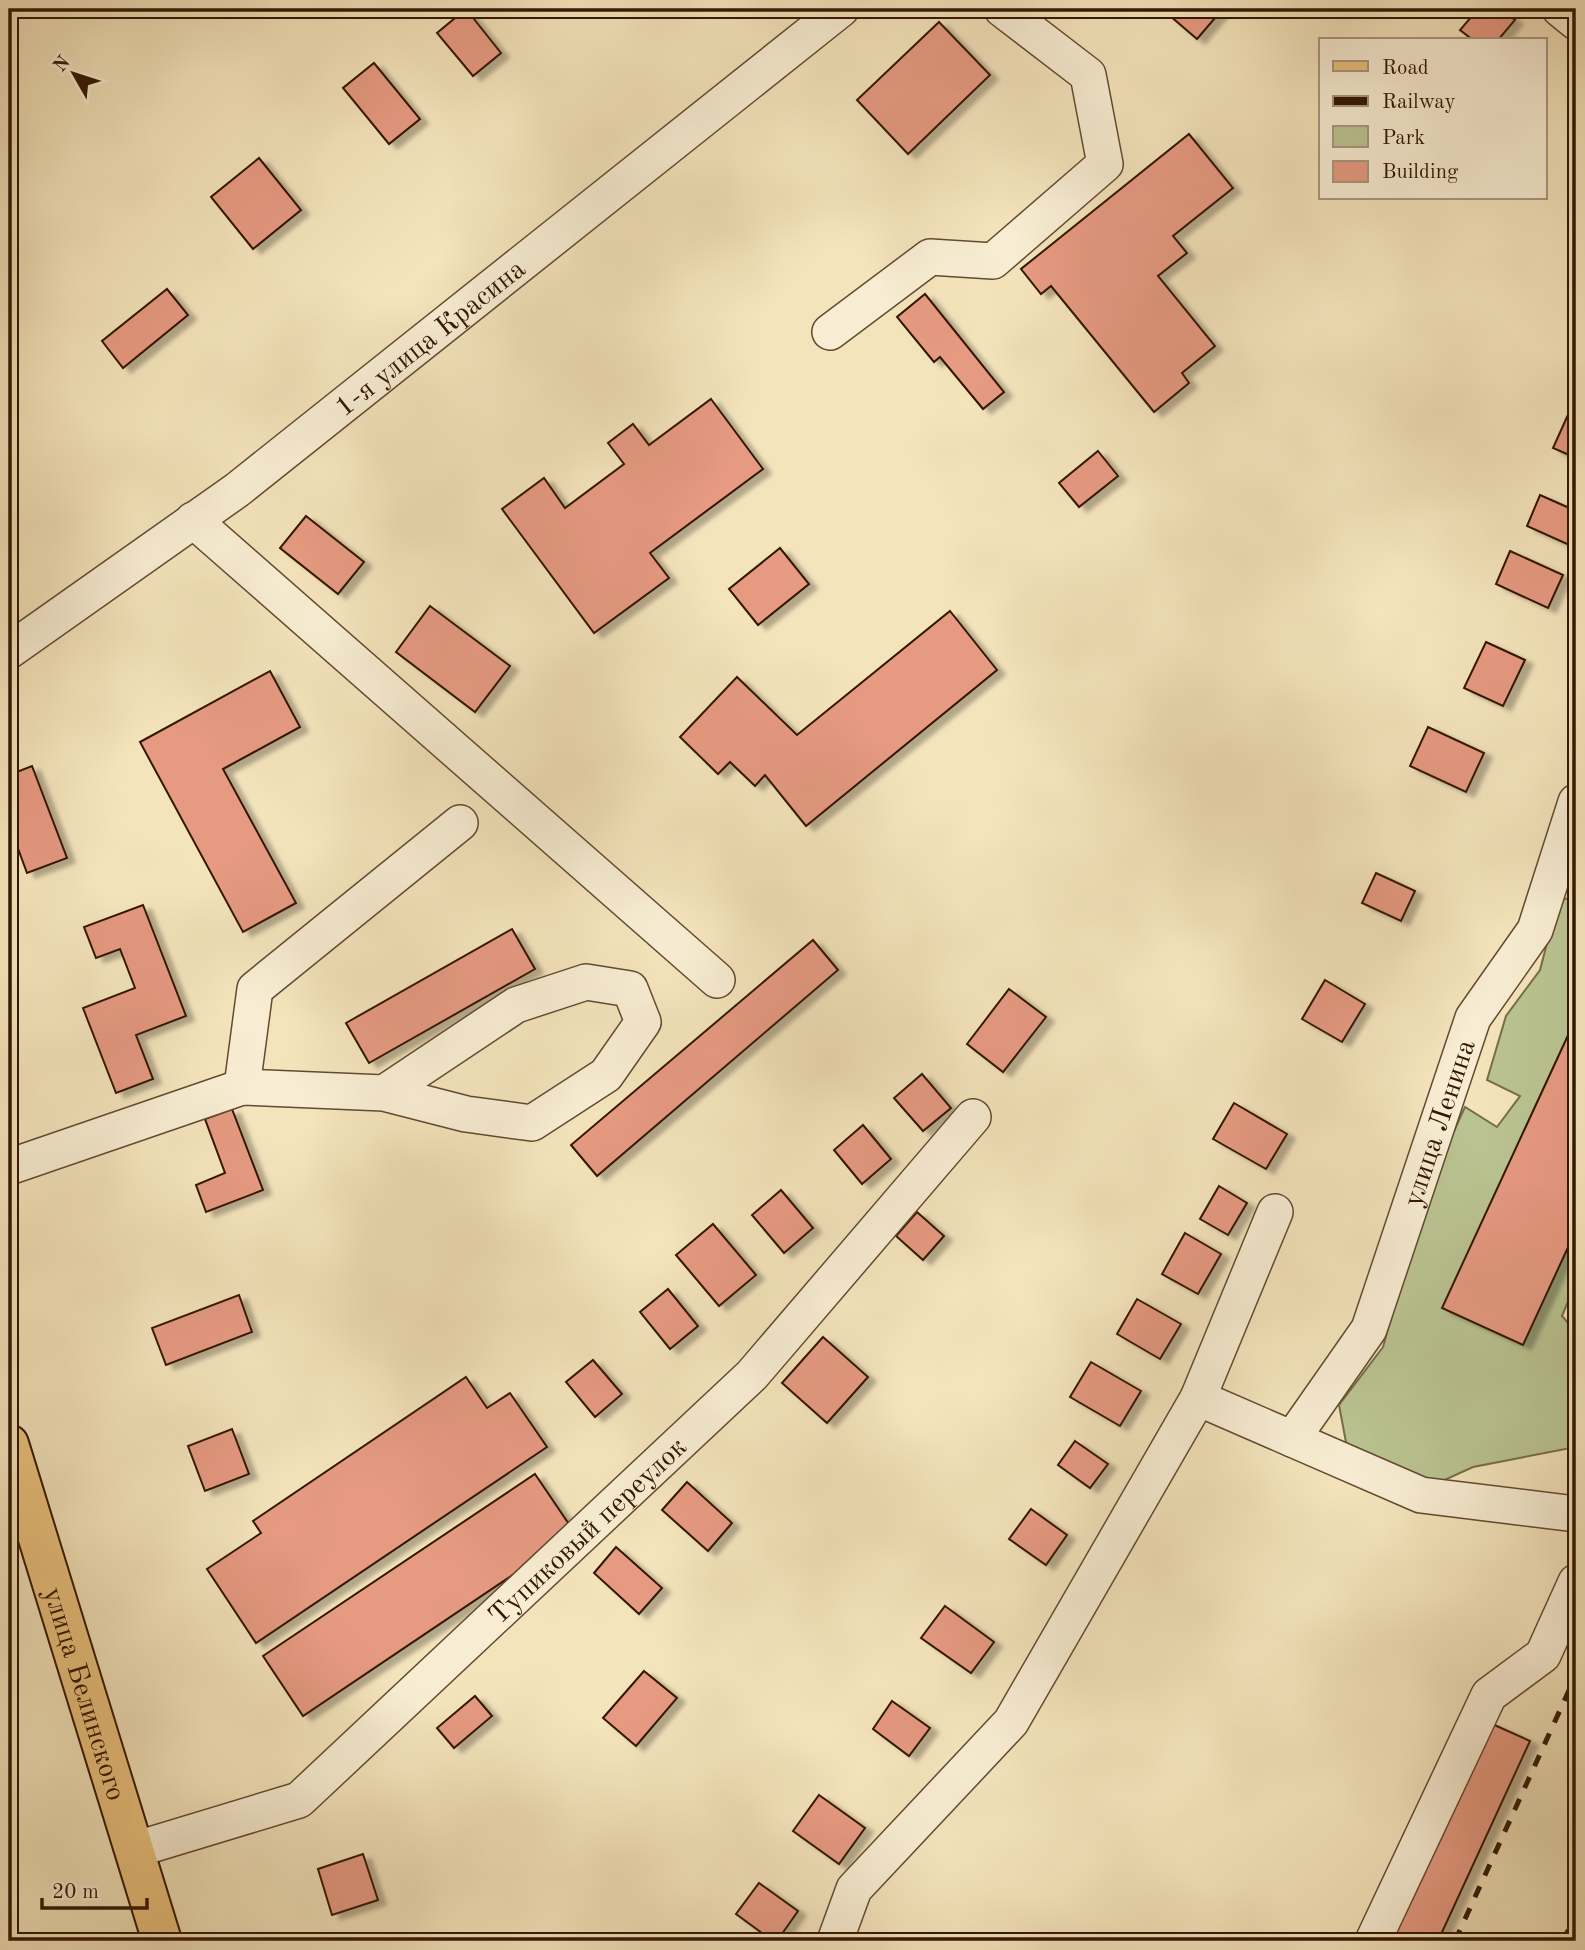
<svg xmlns="http://www.w3.org/2000/svg" width="1585" height="1950" font-family="'Old Standard TT',serif">
  <style>
    .green { fill: #bac492; stroke: #766e4a; stroke-width: 2 }
    .building { fill: #e69a82; stroke: #331702; stroke-width: 2; filter: url(#shadow) }
    .lines { fill: none; stroke-linecap: round; stroke-linejoin: round }
    .minor-casing { stroke: #634a30; stroke-width: 38 }
    .major-casing { stroke: #331702; stroke-width: 42 }
    .minor { stroke: #f8edd3; stroke-width: 35 }
    .major { stroke: #eac27e; stroke-width: 38 }
    .rail { stroke: #331702; stroke-width: 5; stroke-dasharray: 12 12; stroke-linecap: butt }
    .labels { text-anchor: middle; stroke-width: 5; stroke-linejoin: round; paint-order: stroke }
    .street-label { font-size: 28px; fill: #331702; stroke: #f8edd3 }
  </style>
  <defs>
    <filter id="shadow"><feDropShadow dx="8" dy="4.5" stdDeviation="2" flood-color="#0004"/></filter>
  </defs>
  <rect width="100%" height="100%" fill="#f4e4bc"/>
  <filter id="stains"><feTurbulence type="fractalNoise" baseFrequency=".00286" numOctaves="4"/><feColorMatrix values="0 0 0 0 .2 0 0 0 0 .09 0 0 0 0 .02 0 0 0 .5 -.17"/></filter>
  <radialGradient id="worn" r=".72"><stop offset=".6" stop-color="#630" stop-opacity="0"/><stop offset="1" stop-color="#630" stop-opacity=".3"/></radialGradient>
  <path class="green" d="M 1576,896 L 1576,1282 L 1562,1316 L 1576,1332 L 1576,1447 L 1473,1467 L 1427,1488 L 1348,1453 L 1339,1405 L 1383,1347 L 1427,1190 L 1465,1107 L 1497,1127 L 1520,1096 L 1487,1080 L 1506,1016 L 1540,970 L 1558,901 Z"/>
  <g class="building">
    <path d="M 466,9 L 501,53 L 473,76 L 437,33 Z"/>
    <path d="M 1162,9 L 1219,9 L 1221,11 L 1197,39 Z"/>
    <path d="M 1478,9 L 1501,9 L 1515,20 L 1498,40 L 1473,40 L 1460,30 Z"/>
    <path d="M 939,22 L 990,75 L 908,154 L 857,100 Z"/>
    <path d="M 374,63 L 420,119 L 389,144 L 343,88 Z"/>
    <path d="M 1189,134 L 1233,188 L 1173,236 L 1187,253 L 1158,276 L 1215,346 L 1182,373 L 1189,383 L 1154,412 L 1051,286 L 1041,294 L 1021,269 Z"/>
    <path d="M 259,158 L 301,210 L 253,249 L 211,197 Z"/>
    <path d="M 167,289 L 188,315 L 123,368 L 102,341 Z"/>
    <path d="M 925,294 L 1004,392 L 983,409 L 940,357 L 934,362 L 897,317 Z"/>
    <path d="M 1576,397 L 1576,458 L 1553,448 Z"/>
    <path d="M 711,399 L 763,469 L 650,553 L 669,578 L 594,633 L 502,509 L 544,478 L 565,508 L 624,464 L 608,443 L 633,424 L 649,445 Z"/>
    <path d="M 1098,451 L 1118,476 L 1079,507 L 1059,483 Z"/>
    <path d="M 1540,495 L 1576,511 L 1576,548 L 1527,526 Z"/>
    <path d="M 306,516 L 364,562 L 338,594 L 280,548 Z"/>
    <path d="M 780,548 L 809,584 L 758,625 L 729,589 Z"/>
    <path d="M 1510,551 L 1563,575 L 1548,608 L 1496,584 Z"/>
    <path d="M 430,606 L 510,666 L 475,712 L 396,652 Z"/>
    <path d="M 950,611 L 997,670 L 806,826 L 765,775 L 755,786 L 730,762 L 718,774 L 680,737 L 737,677 L 797,735 Z"/>
    <path d="M 1486,642 L 1525,660 L 1503,706 L 1464,688 Z"/>
    <path d="M 270,671 L 300,727 L 223,769 L 296,903 L 243,932 L 140,742 Z"/>
    <path d="M 1428,727 L 1484,753 L 1466,792 L 1410,766 Z"/>
    <path d="M 32,766 L 67,858 L 27,873 L 9,824 L 9,775 Z"/>
    <path d="M 1376,873 L 1415,891 L 1401,921 L 1362,903 Z"/>
    <path d="M 143,905 L 186,1016 L 136,1035 L 153,1079 L 116,1093 L 83,1008 L 135,988 L 120,949 L 96,958 L 84,927 Z"/>
    <path d="M 512,929 L 535,969 L 369,1063 L 346,1023 Z"/>
    <path d="M 813,940 L 838,970 L 597,1176 L 571,1145 Z"/>
    <path d="M 1325,980 L 1365,1004 L 1342,1042 L 1302,1019 Z"/>
    <path d="M 1009,989 L 1046,1017 L 1003,1072 L 967,1044 Z"/>
    <path d="M 1576,1018 L 1576,1230 L 1523,1345 L 1442,1308 Z"/>
    <path d="M 922,1074 L 951,1108 L 923,1131 L 894,1098 Z"/>
    <path d="M 1234,1103 L 1287,1134 L 1266,1169 L 1213,1139 Z"/>
    <path d="M 232,1109 L 263,1190 L 206,1212 L 196,1185 L 225,1173 L 205,1119 Z"/>
    <path d="M 863,1125 L 891,1159 L 862,1184 L 834,1150 Z"/>
    <path d="M 1219,1186 L 1247,1203 L 1228,1235 L 1200,1219 Z"/>
    <path d="M 781,1190 L 813,1228 L 784,1253 L 752,1215 Z"/>
    <path d="M 917,1212 L 944,1236 L 923,1260 L 896,1236 Z"/>
    <path d="M 713,1224 L 756,1275 L 719,1306 L 676,1255 Z"/>
    <path d="M 1185,1233 L 1221,1254 L 1198,1294 L 1162,1274 Z"/>
    <path d="M 668,1289 L 698,1326 L 670,1349 L 640,1312 Z"/>
    <path d="M 239,1295 L 252,1332 L 166,1365 L 152,1328 Z"/>
    <path d="M 1137,1299 L 1181,1324 L 1160,1359 L 1117,1334 Z"/>
    <path d="M 823,1337 L 868,1377 L 827,1423 L 782,1383 Z"/>
    <path d="M 593,1360 L 622,1394 L 595,1417 L 566,1382 Z"/>
    <path d="M 1091,1362 L 1141,1391 L 1120,1426 L 1070,1397 Z"/>
    <path d="M 466,1377 L 487,1408 L 510,1393 L 547,1447 L 256,1643 L 207,1569 L 261,1533 L 253,1521 Z"/>
    <path d="M 232,1429 L 249,1474 L 205,1491 L 188,1446 Z"/>
    <path d="M 1075,1441 L 1108,1464 L 1090,1488 L 1058,1465 Z"/>
    <path d="M 535,1474 L 575,1533 L 303,1716 L 263,1656 Z"/>
    <path d="M 687,1482 L 732,1523 L 708,1551 L 662,1510 Z"/>
    <path d="M 1031,1509 L 1067,1535 L 1046,1565 L 1009,1539 Z"/>
    <path d="M 616,1547 L 662,1588 L 639,1614 L 594,1573 Z"/>
    <path d="M 945,1606 L 994,1642 L 971,1673 L 921,1638 Z"/>
    <path d="M 644,1671 L 677,1698 L 636,1746 L 603,1718 Z"/>
    <path d="M 475,1696 L 492,1716 L 454,1748 L 437,1728 Z"/>
    <path d="M 892,1701 L 930,1728 L 909,1756 L 873,1729 Z"/>
    <path d="M 1490,1723 L 1530,1741 L 1438,1941 L 1395,1941 L 1391,1939 Z"/>
    <path d="M 819,1795 L 865,1828 L 839,1864 L 793,1831 Z"/>
    <path d="M 363,1854 L 378,1900 L 332,1915 L 318,1869 Z"/>
    <path d="M 759,1883 L 798,1911 L 777,1941 L 773,1941 L 736,1914 Z"/>
    <path d="M 1199,1933 L 1216,1941 L 1195,1941 Z"/>
  </g>
  <g class="lines">
    <g class="minor-casing">
      <g id="minor">
        <path d="M 1560,9 L 1576,22"/>
        <path d="M 830,332 L 930,257 L 993,261 L 1105,164 L 1088,75 L 1002,9"/>
        <path d="M 193,520 L 717,980"/>
        <path id="s1" d="M 9,651 L 237,490 L 841,9"/>
        <path d="M 242,1087 L 255,989 L 460,823"/>
        <path d="M 9,1167 L 242,1087 L 384,1093 L 466,1114 L 532,1123 L 606,1075 L 643,1022 L 630,989 L 586,982 L 516,1005 L 384,1093"/>
        <path d="M 1198,1398 L 1421,1495 L 1576,1514"/>
        <path id="s2" d="M 1292,1439 L 1369,1329 L 1473,1018 L 1535,930 L 1576,802"/>
        <path id="s3" d="M 134,1850 L 299,1800 L 752,1375 L 973,1117"/>
        <path d="M 835,1941 L 854,1889 L 1011,1722 L 1198,1398 L 1275,1212"/>
        <path d="M 1373,1941 L 1489,1695 L 1543,1655 L 1576,1582"/>
      </g>
    </g>
    <g class="major-casing">
      <g id="major">
        <path id="s4" d="M 9,1444 L 162,1941"/>
      </g>
    </g>
    <use href="#minor" class="minor"/>
    <use href="#major" class="major"/>
    <g class="rail">
      <path d="M 1455,1941 L 1576,1675"/>
      <path d="M 1563,1941 L 1576,1914"/>
    </g>
  </g>
  <g class="labels">
    <g class="street-label">
      <text dy="10" stroke="none"><textPath href="#s1" startOffset="525">1-я улица Красина</textPath></text>
      <text dy="10" stroke="none"><textPath href="#s2" startOffset="352">улица Ленина</textPath></text>
      <text dy="10" stroke="none"><textPath href="#s3" startOffset="567">Тупиковый переулок</textPath></text>
      <text dy="10" stroke="none"><textPath href="#s4" startOffset="261">улица Белинского</textPath></text>
    </g>
  </g>
  <rect width="1585" height="1950" fill="none" stroke="#f4e4bc" stroke-width="35"/>
  <rect x="10" y="10" width="1564" height="1929" fill="none" stroke="#331702" stroke-width="3.5"/>
  <rect x="18" y="18" width="1550" height="1915" fill="none" stroke="#331702" stroke-width="2"/>
  <rect x="1319" y="38" width="228" height="161" fill="#f8edd3" stroke="#a9977f" stroke-width="2"/>
  <rect x="1333" y="61" width="35" height="10" fill="#eac27e" stroke="#a9977f" stroke-width="2"/>
  <text x="1382" y="74" font-size="21" fill="#331702">Road</text>
  <rect x="1333" y="96" width="35" height="10" fill="#331702" stroke="#a9977f" stroke-width="2"/>
  <text x="1382" y="108" font-size="21" fill="#331702">Railway</text>
  <rect x="1333" y="126" width="35" height="21" fill="#bac492" stroke="#a9977f" stroke-width="2"/>
  <text x="1382" y="144" font-size="21" fill="#331702">Park</text>
  <rect x="1333" y="161" width="35" height="21" fill="#e69a82" stroke="#a9977f" stroke-width="2"/>
  <text x="1382" y="178" font-size="21" fill="#331702">Building</text>
  <g transform="translate(74 74) rotate(309)" stroke="#f8edd3" stroke-width="5" paint-order="stroke">
  <path d="M0-5L12 26L0 18L-12 26Z" fill="#331702"/>
  <text y="-10" font-size="19" font-weight="bold" text-anchor="middle" fill="#331702">N</text>
  </g>
  <path d="M42 1898v10h105v-10" fill="none" stroke="#331702" stroke-width="3.5"/>
  <text x="52" y="1898" font-size="21" fill="#331702" stroke="#f8edd3" stroke-width="5" paint-order="stroke">20 m</text>
  <rect width="100%" height="100%" filter="url(#stains)"/>
  <rect width="100%" height="100%" fill="url(#worn)"/>
</svg>
